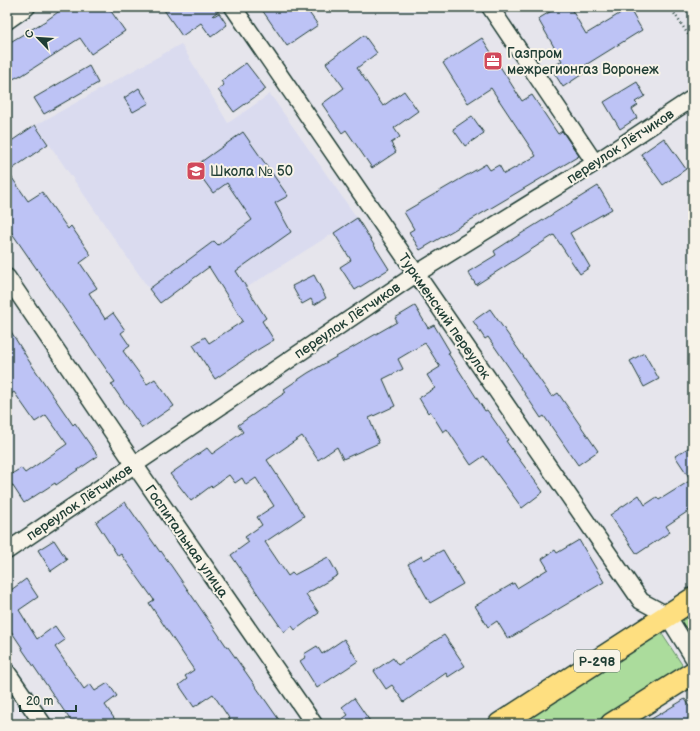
<svg xmlns="http://www.w3.org/2000/svg" width="700" height="731" font-family="'Balsamiq Sans',sans-serif">
  <style>
    .built { fill: #dadbef }
    .green { fill: #abdc9c; stroke: #658c68 }
    .building { fill: #bdc3f5; stroke: #1f3d34 }
    .lines { fill: none; stroke-linecap: round; stroke-linejoin: round }
    .minor-casing { stroke: #1f3d34; stroke-width: 19 }
    .trunk-casing { stroke: #1f3d34; stroke-width: 25 }
    .path { stroke: #1f3d34; stroke-width: 2.5; stroke-dasharray: 1 3; stroke-linecap: butt }
    .minor { stroke: #f7f3e8; stroke-width: 16 }
    .trunk { stroke: #fedf80; stroke-width: 22 }
    .labels { text-anchor: middle; stroke-width: 4; stroke-linejoin: round; paint-order: stroke }
    .shield { fill: #f7f3e8; stroke: #60746a; stroke-width: 1 }
    .shield-label { font-size: 13px; font-weight: bold; fill: #1f3d34 }
    .poi-label { font-size: 14px; fill: #1f3d34; stroke: #f7f3e8; text-anchor: start }
    .street-label { font-size: 14px; fill: #1f3d34; stroke: #f7f3e8 }
  </style>
  <rect width="100%" height="100%" fill="#e6e5ec"/>
  <filter id="ink" filterUnits="userSpaceOnUse"><feTurbulence type="fractalNoise" baseFrequency=".025" numOctaves="2"/><feDisplacementMap in="SourceGraphic" scale="8" xChannelSelector="R" yChannelSelector="G"/><feConvolveMatrix kernelMatrix="1 2 1 2 8 2 1 2 1" color-interpolation-filters="sRGB"/></filter>
  <g filter="url(#ink)">
    <path class="built" d="M 181,44 L 228,123 L 270,94 L 357,218 L 246,288 L 214,241 L 149,289 L 36,125 Z"/>
    <g class="green">
      <path d="M 693,609 L 693,639 L 679,618 Z"/>
      <path d="M 660,631 L 683,666 L 592,724 L 516,724 Z"/>
    </g>
    <g class="building">
      <path d="M 65,7 L 108,7 L 125,31 L 91,54 L 80,38 L 21,76 L 21,75 L 7,82 L 7,44 L 47,20 Z"/>
      <path d="M 162,7 L 224,7 L 213,15 L 214,16 L 219,13 L 227,25 L 211,37 L 201,23 L 182,36 Z"/>
      <path d="M 260,7 L 305,7 L 318,25 L 287,46 Z"/>
      <path d="M 558,7 L 570,7 L 586,34 L 629,8 L 642,30 L 584,66 L 587,71 L 563,87 L 551,68 L 562,61 L 538,19 Z"/>
      <path d="M 364,35 L 377,53 L 357,68 L 383,106 L 404,91 L 418,111 L 394,128 L 400,137 L 391,143 L 396,152 L 372,168 L 346,130 L 342,133 L 322,104 L 344,88 L 326,63 Z"/>
      <path d="M 482,38 L 522,101 L 532,95 L 558,134 L 562,131 L 579,156 L 420,250 L 409,232 L 414,229 L 404,212 L 486,164 L 490,170 L 499,165 L 504,174 L 536,156 L 491,88 L 468,103 L 443,63 Z"/>
      <path d="M 246,63 L 266,89 L 234,112 L 218,90 L 224,85 L 221,81 Z"/>
      <path d="M 89,66 L 98,83 L 44,114 L 34,98 Z"/>
      <path d="M 637,82 L 645,96 L 635,102 L 638,105 L 632,109 L 637,118 L 620,129 L 604,102 Z"/>
      <path d="M 139,88 L 149,103 L 133,112 L 124,98 Z"/>
      <path d="M 472,116 L 484,133 L 465,146 L 453,129 Z"/>
      <path d="M 35,125 L 48,144 L 8,172 L 28,201 L 42,192 L 68,229 L 71,226 L 91,255 L 80,263 L 97,288 L 89,293 L 105,319 L 113,313 L 125,330 L 121,333 L 130,346 L 123,351 L 147,384 L 155,379 L 174,406 L 142,428 L 111,384 L 115,382 L 7,226 L 7,144 Z"/>
      <path d="M 243,132 L 288,196 L 275,203 L 291,232 L 236,271 L 266,318 L 262,321 L 274,340 L 249,355 L 249,356 L 215,379 L 193,345 L 205,337 L 209,343 L 243,321 L 209,267 L 160,303 L 149,289 L 214,241 L 218,245 L 252,220 L 227,183 L 213,193 L 194,167 Z"/>
      <path d="M 664,138 L 686,169 L 663,185 L 641,154 Z"/>
      <path d="M 598,186 L 612,209 L 570,233 L 590,267 L 580,274 L 554,235 L 476,285 L 468,272 L 496,255 L 494,251 L 519,235 Z"/>
      <path d="M 357,218 L 389,269 L 355,290 L 340,267 L 351,260 L 334,233 Z"/>
      <path d="M 314,275 L 326,298 L 314,305 L 311,299 L 302,304 L 292,286 Z"/>
      <path d="M 415,306 L 428,328 L 434,325 L 450,352 L 448,353 L 485,411 L 487,410 L 508,440 L 506,441 L 543,492 L 522,508 L 484,456 L 471,465 L 447,429 L 443,432 L 430,411 L 428,413 L 419,398 L 435,388 L 427,375 L 440,367 L 425,343 L 398,359 L 403,369 L 383,379 L 395,406 L 369,418 L 379,443 L 343,459 L 337,447 L 318,460 L 302,436 L 267,460 L 304,516 L 265,542 L 288,576 L 292,573 L 294,575 L 328,557 L 338,575 L 306,594 L 319,613 L 295,630 L 292,626 L 284,632 L 231,555 L 249,542 L 245,537 L 262,525 L 257,517 L 274,506 L 256,478 L 246,485 L 242,478 L 235,483 L 229,475 L 212,487 L 211,486 L 191,501 L 170,474 L 207,448 L 212,454 L 243,432 L 238,425 L 286,392 L 284,389 L 308,373 L 397,322 L 395,318 Z"/>
      <path d="M 490,309 L 552,397 L 558,393 L 598,451 L 578,465 L 544,416 L 541,418 L 511,373 L 512,372 L 488,337 L 485,339 L 473,321 Z"/>
      <path d="M 7,325 L 29,361 L 73,425 L 75,423 L 98,456 L 56,485 L 55,483 L 24,503 L 7,477 L 21,468 L 25,473 L 67,444 L 46,415 L 35,422 L 14,392 L 7,397 Z"/>
      <path d="M 644,353 L 659,379 L 644,387 L 630,361 Z"/>
      <path d="M 693,445 L 693,508 L 666,526 L 670,532 L 637,554 L 610,515 L 639,495 L 645,505 L 657,497 L 659,500 L 691,480 L 675,456 Z"/>
      <path d="M 125,502 L 160,552 L 161,551 L 181,580 L 227,647 L 228,647 L 282,724 L 233,724 L 213,694 L 194,707 L 179,685 L 187,679 L 185,676 L 194,670 L 149,603 L 154,600 L 121,554 L 118,556 L 96,522 Z"/>
      <path d="M 54,540 L 67,560 L 51,571 L 38,550 Z"/>
      <path d="M 579,540 L 604,582 L 508,639 L 497,621 L 488,627 L 475,606 L 514,583 L 517,588 L 548,569 L 542,559 L 555,550 L 557,553 Z"/>
      <path d="M 443,550 L 463,584 L 430,603 L 408,564 L 422,556 L 424,560 Z"/>
      <path d="M 26,579 L 38,597 L 19,610 L 37,639 L 55,626 L 65,640 L 55,647 L 84,689 L 90,684 L 95,691 L 108,683 L 117,696 L 105,705 L 118,724 L 73,724 L 22,649 L 23,649 L 7,625 L 7,593 Z"/>
      <path d="M 444,635 L 465,666 L 448,677 L 446,673 L 404,702 L 392,685 L 386,689 L 374,671 L 393,658 L 398,665 Z"/>
      <path d="M 344,639 L 358,661 L 317,688 L 300,661 L 306,657 L 304,654 L 317,646 L 322,654 Z"/>
      <path d="M 354,698 L 372,724 L 335,724 L 348,715 L 342,707 Z"/>
      <path d="M 685,699 L 693,711 L 693,724 L 643,724 Z"/>
    </g>
    <g class="lines">
      <g class="minor-casing">
        <g id="minor">
          <path d="M 233,7 L 641,601 L 667,615 L 693,657"/>
          <path d="M 490,7 L 595,163"/>
          <path d="M 7,21 L 27,7"/>
          <path d="M 7,277 L 134,464 L 314,724"/>
          <path d="M 7,551 L 416,274 L 595,163 L 693,98"/>
          <path d="M 7,672 L 43,724"/>
        </g>
      </g>
      <g class="trunk-casing">
        <g id="trunk">
          <path d="M 500,724 L 693,599"/>
          <path d="M 612,724 L 693,673"/>
        </g>
      </g>
      <path class="path" d="M 670,7 L 693,42"/>
      <use href="#minor" class="minor"/>
      <use href="#trunk" class="trunk"/>
    </g>
  </g>
  <defs>
    <g id="office-square" transform="scale(1)"><rect x="-9" y="-9" width="18" height="18" rx="4" fill="#d1495b" stroke="#f7f3e8"/><path d="M-6-3h4V-5.5h4V-3h4V5H-6ZM-1-4.5V-3h2v-1.5ZM-6 0V1H6V0Z" fill="#fff"/></g>
    <g id="school-square" transform="scale(1)"><rect x="-9" y="-9" width="18" height="18" rx="4" fill="#d1495b" stroke="#f7f3e8"/><path d="M0-5L7-2L0 1L-7-2ZM-4 1L0 2.5L4 1V4Q0 6-4 4Z" fill="#fff"/></g>
  </defs>
  <g fill-rule="evenodd">
    <use href="#office-square" x="493" y="61"/>
    <use href="#school-square" x="196" y="171"/>
  </g>
  <g class="labels">
    <rect class="shield" x="574" y="650" width="46" height="22" rx="3"/>
    <g class="shield-label">
      <text x="597" y="666">Р-298</text>
    </g>
    <g class="poi-label">
      <text x="507" y="58">Газпром<tspan x="507" dy="16">межрегионгаз Воронеж</tspan></text>
      <text x="210" y="176">Школа № 50</text>
    </g>
    <g class="street-label">
      <text transform="translate(620 146) rotate(-33)" y="5">переулок Лётчиков</text>
      <text transform="translate(445 316) rotate(55)" y="5">Туркменский переулок</text>
      <text transform="translate(347 320) rotate(-34)" y="5">переулок Лётчиков</text>
      <text transform="translate(79 502) rotate(-34)" y="5">переулок Лётчиков</text>
      <text transform="translate(187 541) rotate(55)" y="5">Госпитальная улица</text>
    </g>
  </g>
  <rect width="700" height="731" fill="none" stroke="#f7f3e8" stroke-width="24"/>
  <rect x="12" y="12" width="676" height="707" fill="none" stroke="#1f3d34" stroke-width="1.5" filter="url(#ink)"/>
  <g transform="translate(38 38) rotate(295)" stroke="#f7f3e8" stroke-width="3" paint-order="stroke">
  <path d="M0-3L7 15L0 10L-7 15Z" fill="#1f3d34"/>
  <text y="-6" font-size="11" font-weight="bold" text-anchor="middle" fill="#1f3d34">С</text>
  </g>
  <path d="M20 705v6h56v-6" fill="none" stroke="#1f3d34" stroke-width="2"/>
  <text x="26" y="705" font-size="12" fill="#1f3d34" stroke="#f7f3e8" stroke-width="3" paint-order="stroke">20 m</text>
</svg>
